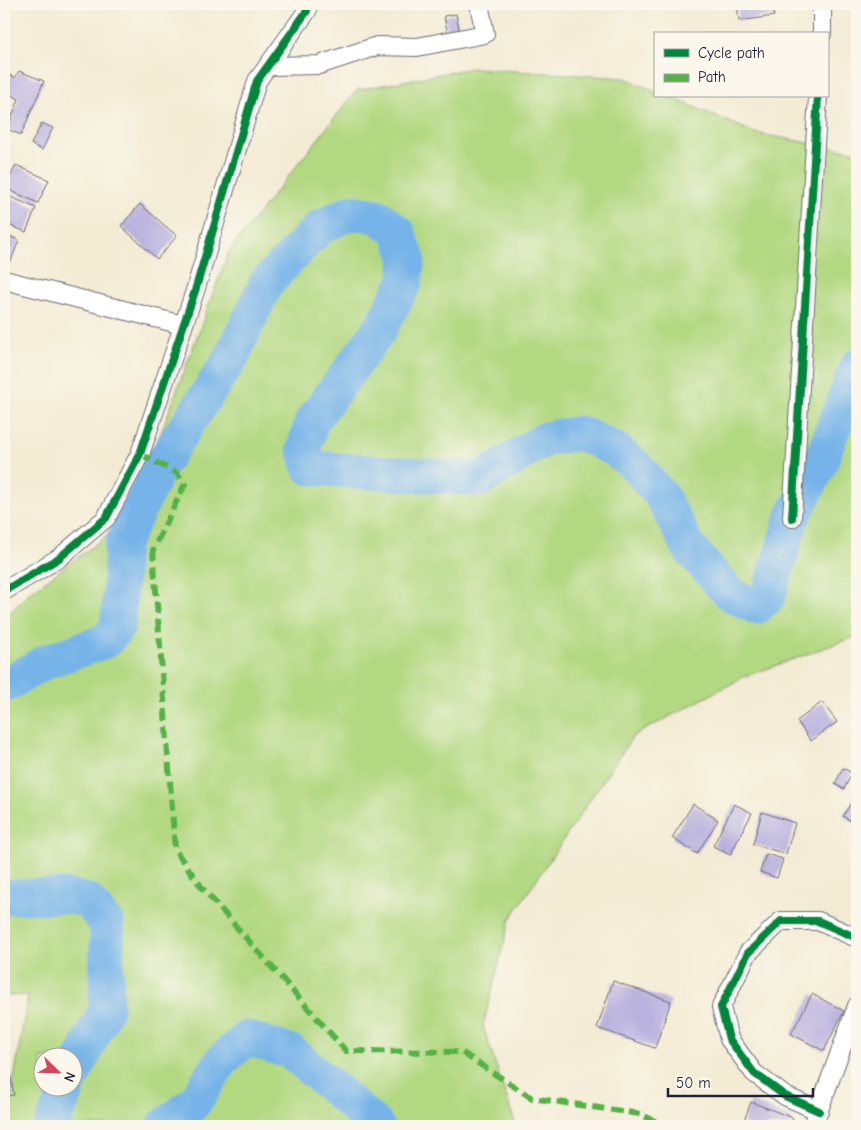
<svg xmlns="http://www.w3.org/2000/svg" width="861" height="1130" font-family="'Comic Neue',sans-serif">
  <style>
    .green { fill: #b2d881; stroke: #6a7d5e; fill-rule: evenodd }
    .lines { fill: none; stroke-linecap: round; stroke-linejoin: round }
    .river { stroke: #75b3e8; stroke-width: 35 }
    .building { fill: #bab3df }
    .minor-casing { stroke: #6b6871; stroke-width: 20 }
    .minor { stroke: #fff; stroke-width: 18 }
    .quiet { stroke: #55b146; stroke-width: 6; stroke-dasharray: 12 6; stroke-linecap: butt }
    .cycleway-casing { stroke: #fbf7ec; stroke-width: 11 }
    .cycleway { stroke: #00873e; stroke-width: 8 }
  </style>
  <rect width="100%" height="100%" fill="#fbf7ec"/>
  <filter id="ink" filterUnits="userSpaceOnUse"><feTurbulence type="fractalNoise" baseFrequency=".02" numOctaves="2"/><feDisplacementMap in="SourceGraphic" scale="10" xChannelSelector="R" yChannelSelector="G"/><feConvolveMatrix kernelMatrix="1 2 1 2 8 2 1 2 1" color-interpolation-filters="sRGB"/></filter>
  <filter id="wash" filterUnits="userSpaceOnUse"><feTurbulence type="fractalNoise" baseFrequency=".0096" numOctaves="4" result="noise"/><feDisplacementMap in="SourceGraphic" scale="20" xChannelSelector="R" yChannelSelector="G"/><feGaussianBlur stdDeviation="1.12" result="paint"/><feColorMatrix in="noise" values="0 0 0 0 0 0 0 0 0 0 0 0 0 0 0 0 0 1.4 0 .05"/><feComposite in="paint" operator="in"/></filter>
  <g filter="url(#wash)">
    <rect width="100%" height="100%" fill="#f3ebd4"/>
    <path class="green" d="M 472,68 L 625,78 L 655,91 L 655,96 L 668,96 L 755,133 L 857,152 L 857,636 L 744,677 L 633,736 L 510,919 L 483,1026 L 516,1126 L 6,1126 L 28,995 L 4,996 L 4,619 L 29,593 L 107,536 L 161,433 L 229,251 L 357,90 ZM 42,1058 L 72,1058 L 72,1088 L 42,1088 Z"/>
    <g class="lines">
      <g class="river">
        <path d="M 4,686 L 45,662 L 106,641 L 118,626 L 122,544 L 160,466 L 231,358 L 267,282 L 319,228 L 351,212 L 377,216 L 398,232 L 408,259 L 405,282 L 380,329 L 312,421 L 304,448 L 310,468 L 481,479 L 545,439 L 580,433 L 616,450 L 639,469 L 662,497 L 690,549 L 730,594 L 756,607 L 768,597 L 792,518 L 819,466 L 857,366"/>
        <path d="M 4,897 L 66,896 L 88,901 L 107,924 L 106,1009 L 72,1078"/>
        <path d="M 51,1126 L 68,1088"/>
        <path d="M 164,1126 L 194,1103 L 223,1059 L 247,1038 L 291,1052 L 377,1126"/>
      </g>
    </g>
    <g id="blocks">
      <g class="building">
        <path d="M 737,4 L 772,4 L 774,16 L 739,21 Z"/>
        <path d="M 456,14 L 460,33 L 448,35 L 444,16 Z"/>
        <path d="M 19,71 L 44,81 L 21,135 L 7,129 L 19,99 L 7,93 L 9,91 L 4,88 L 5,72 L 15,78 Z"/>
        <path d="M 42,123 L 53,128 L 42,150 L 31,144 Z"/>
        <path d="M 16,165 L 49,180 L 38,203 L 5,188 Z"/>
        <path d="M 4,194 L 36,208 L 26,232 L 4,223 Z"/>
        <path d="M 140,204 L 177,236 L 157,259 L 121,226 Z"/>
        <path d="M 4,234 L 19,240 L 11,261 L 4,258 Z"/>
        <path d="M 822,702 L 837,722 L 811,741 L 797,721 Z"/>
        <path d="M 843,768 L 852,773 L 844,789 L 835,784 Z"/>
        <path d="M 857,794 L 857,825 L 843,816 Z"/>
        <path d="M 693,804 L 718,820 L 697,854 L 672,838 Z"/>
        <path d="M 734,804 L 752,813 L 730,855 L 713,846 Z"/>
        <path d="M 762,812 L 795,823 L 786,854 L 753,844 Z"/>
        <path d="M 766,854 L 783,859 L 777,878 L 760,872 Z"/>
        <path d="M 613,981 L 671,1001 L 655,1048 L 597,1028 Z"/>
        <path d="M 812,994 L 844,1011 L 824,1051 L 791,1034 Z"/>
        <path d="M 4,1049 L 6,1049 L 14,1095 L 4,1096 Z"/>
        <path d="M 751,1102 L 793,1118 L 790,1126 L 752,1126 L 743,1123 Z"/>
      </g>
    </g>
  </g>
  <g filter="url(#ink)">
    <use href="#blocks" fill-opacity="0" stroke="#6b6871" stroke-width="1"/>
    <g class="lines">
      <g class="minor-casing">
        <g id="minor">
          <path d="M 822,34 L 822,4"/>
          <path d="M 269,66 L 319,65 L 377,46 L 417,47 L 485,34 L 479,4"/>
          <path d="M 4,280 L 183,325"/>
          <path d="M 792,518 L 818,96"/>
          <path d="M 4,591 L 59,558 L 106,518 L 140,454 L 195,291 L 257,81 L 307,11 L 306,4"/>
          <path d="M 819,1111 L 785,1096 L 754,1073 L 729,1039 L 721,1007 L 748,953 L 781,921 L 818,921 L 857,938"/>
          <path d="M 813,1126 L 857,1006"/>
        </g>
      </g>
      <use href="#minor" class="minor"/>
      <path class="quiet" d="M 140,454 L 177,473 L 185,484 L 153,550 L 175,850 L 203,889 L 346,1051 L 461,1052 L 532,1098 L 640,1114 L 665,1126"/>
      <g class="cycleway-casing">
        <g id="cycleway">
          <path d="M 792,518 L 818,96"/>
          <path d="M 4,591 L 59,558 L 106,518 L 140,454 L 195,291 L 257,81 L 307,11 L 306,4"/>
          <path d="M 819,1111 L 785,1096 L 754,1073 L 729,1039 L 721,1007 L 748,953 L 781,921 L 818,921 L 857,938"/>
        </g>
      </g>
      <use href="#cycleway" class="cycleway"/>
    </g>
  </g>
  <rect width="861" height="1130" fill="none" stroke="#fbf7ec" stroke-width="20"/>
  <rect x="654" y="32" width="175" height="65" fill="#fbf7ec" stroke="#a4a2a5"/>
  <rect x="664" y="49" width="25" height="8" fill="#00873e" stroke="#a4a2a5"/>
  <text x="698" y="58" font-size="15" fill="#22223b">Cycle path</text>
  <rect x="664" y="74" width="25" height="8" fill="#55b146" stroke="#a4a2a5"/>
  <text x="698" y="82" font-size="15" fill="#22223b">Path</text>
  <g transform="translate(58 1072) rotate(113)"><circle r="24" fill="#fbf7ec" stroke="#a4a2a5"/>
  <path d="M0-4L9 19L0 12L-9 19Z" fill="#d1495b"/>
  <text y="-8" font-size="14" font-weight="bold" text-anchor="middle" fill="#22223b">N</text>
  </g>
  <path d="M668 1088v8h145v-8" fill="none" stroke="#22223b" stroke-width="2.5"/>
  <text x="676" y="1088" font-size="15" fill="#22223b" stroke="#fbf7ec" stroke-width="4" paint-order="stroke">50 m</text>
</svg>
